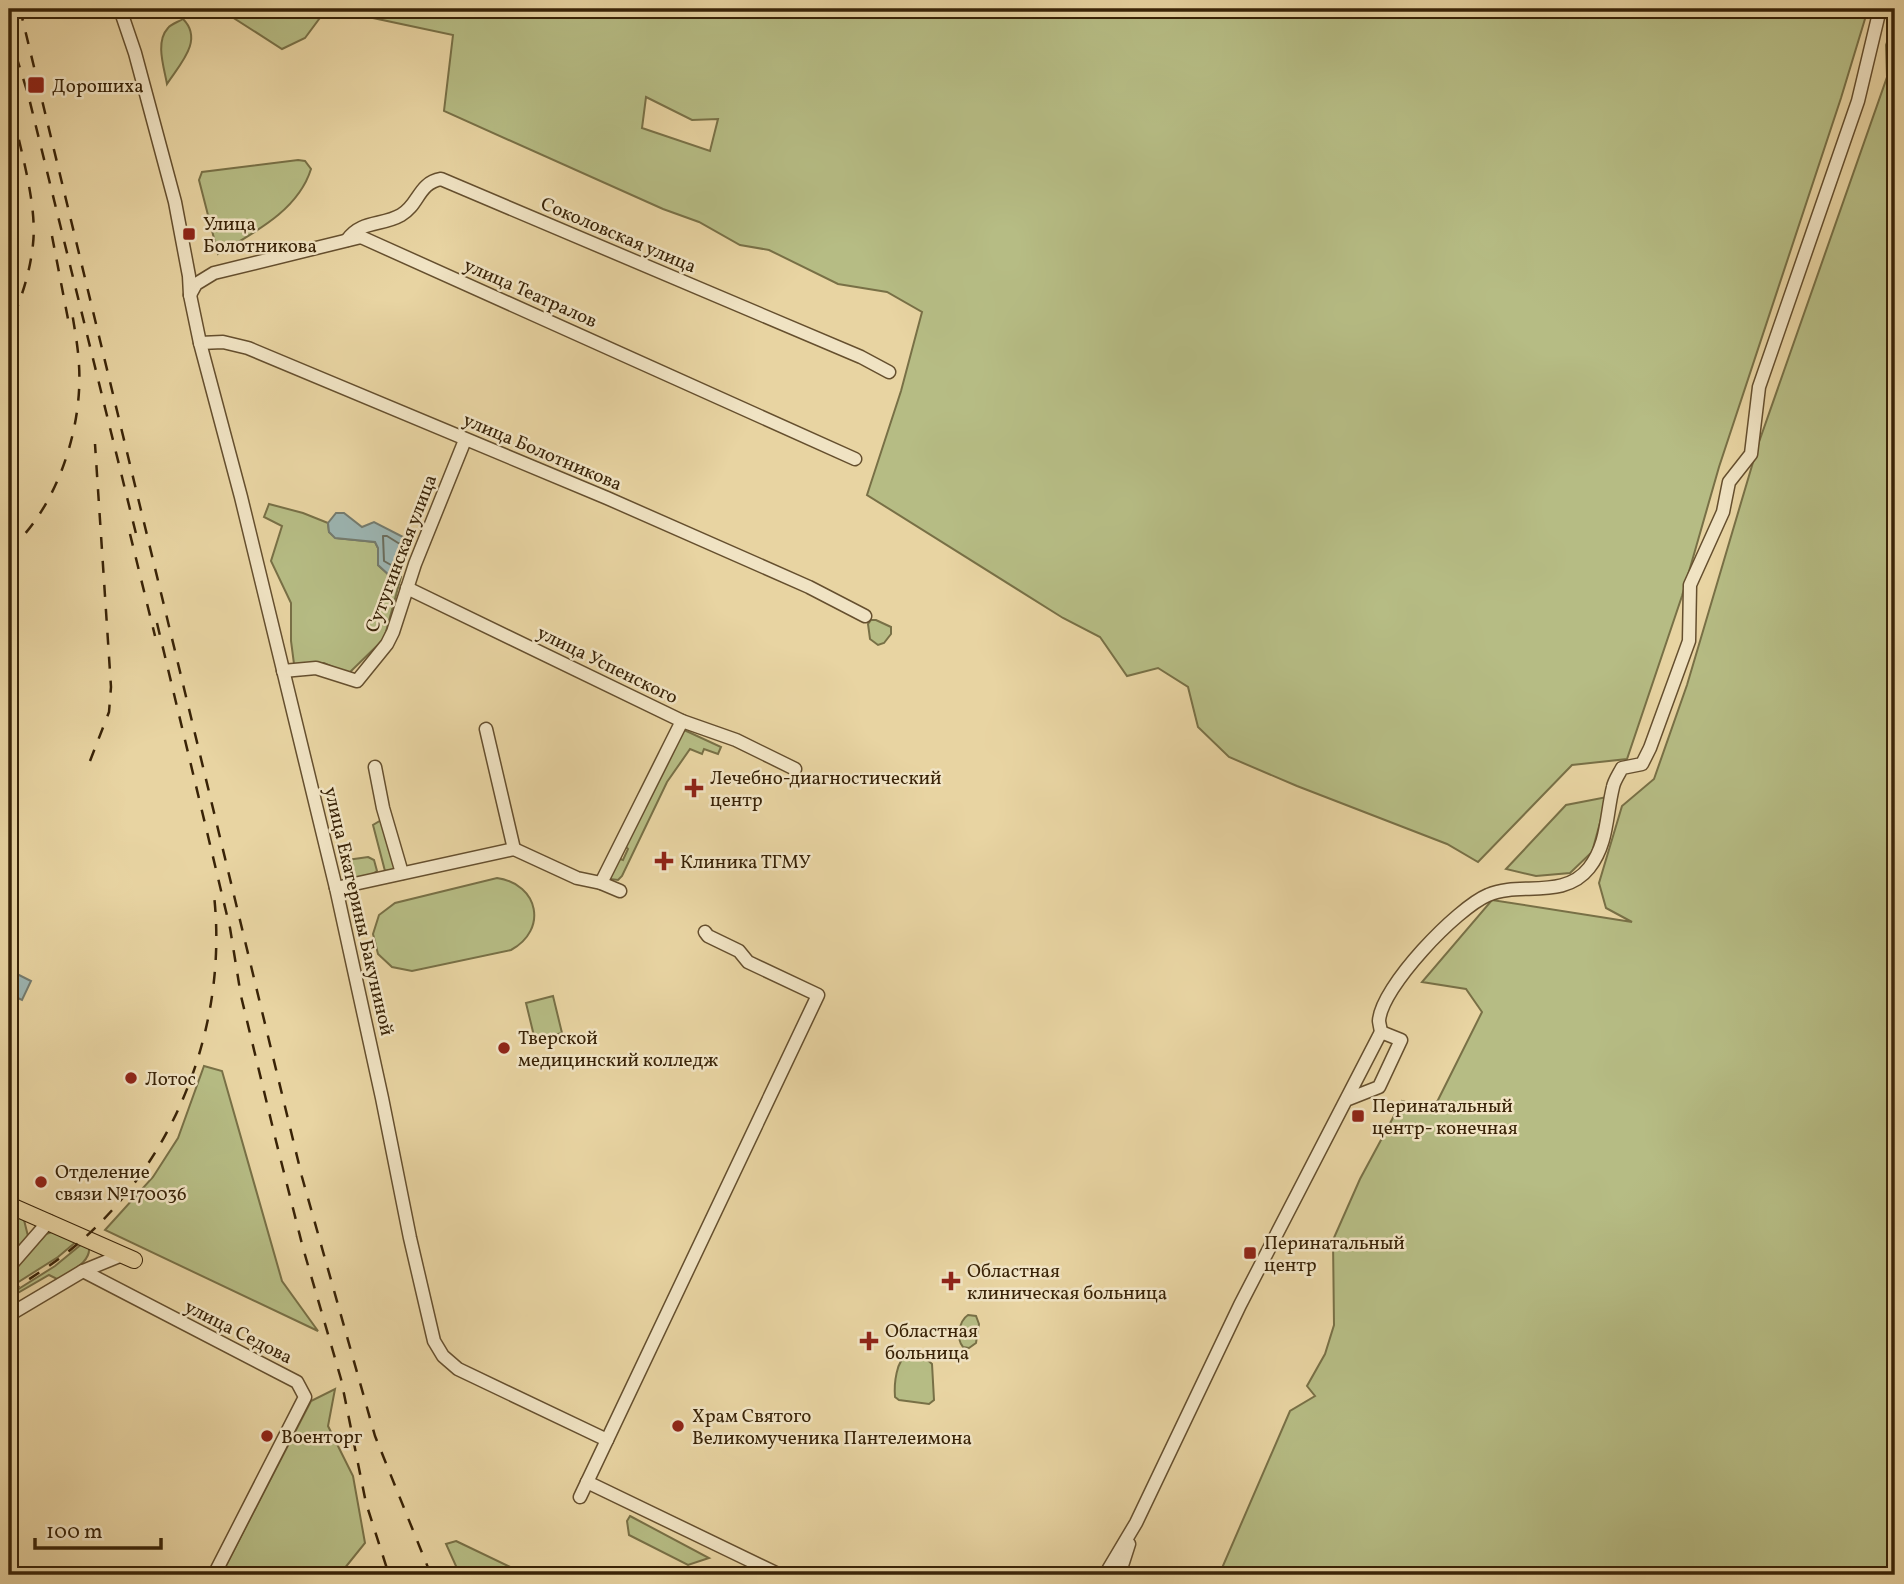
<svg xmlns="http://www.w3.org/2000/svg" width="1904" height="1584" font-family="Vollkorn,serif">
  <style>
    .green { fill: #b6bc84; stroke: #787046; stroke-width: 2; fill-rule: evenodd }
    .water { fill: #9cb5b2; stroke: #747b6e; stroke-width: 2 }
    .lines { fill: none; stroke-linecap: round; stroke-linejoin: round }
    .shore { stroke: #6a6c5c; stroke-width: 2 }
    .minor-casing { stroke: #654f2e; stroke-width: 15 }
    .major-casing { stroke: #392307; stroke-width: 18 }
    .minor { stroke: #f0e3c3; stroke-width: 12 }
    .major { stroke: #e8d4a2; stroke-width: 16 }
    .rail { stroke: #392307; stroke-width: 2.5; stroke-dasharray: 12 12; stroke-linecap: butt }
    .poi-dot { fill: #8f2418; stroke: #f0e3c3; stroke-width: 2.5 }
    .labels { text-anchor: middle; stroke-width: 5; stroke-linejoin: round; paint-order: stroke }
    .poi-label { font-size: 19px; fill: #392307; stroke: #f0e3c3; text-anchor: start }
    .street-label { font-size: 19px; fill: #392307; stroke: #f0e3c3 }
  </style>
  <rect width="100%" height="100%" fill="#e8d4a2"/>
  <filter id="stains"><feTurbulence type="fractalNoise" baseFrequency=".00286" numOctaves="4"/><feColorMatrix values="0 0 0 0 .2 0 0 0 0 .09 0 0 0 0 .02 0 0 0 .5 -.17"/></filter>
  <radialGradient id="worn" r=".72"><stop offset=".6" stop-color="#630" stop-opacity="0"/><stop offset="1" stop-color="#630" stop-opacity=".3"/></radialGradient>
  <g class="green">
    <path d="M 226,9 L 320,9 L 322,15 L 305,38 L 282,49 L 229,15 Z"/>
    <path d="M 343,9 L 1868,9 L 1841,98 L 1719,467 L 1682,596 L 1627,759 L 1572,765 L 1478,862 L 1447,844 L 1297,786 L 1229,757 L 1198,727 L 1188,687 L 1158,668 L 1127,676 L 1100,637 L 1063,618 L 867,495 L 901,391 L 922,312 L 887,292 L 838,284 L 769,250 L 740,245 L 699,222 L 663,209 L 444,111 L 453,35 L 345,12 ZM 646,97 L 692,120 L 718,119 L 710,151 L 642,128 Z"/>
    <path d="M 183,19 C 204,40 180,64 167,84 C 164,67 155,42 168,28 C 171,24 178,22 183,19 Z"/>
    <path d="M 1895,21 L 1895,1575 L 1219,1575 L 1290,1411 L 1315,1396 L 1307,1386 L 1325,1354 L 1334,1325 L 1333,1240 L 1360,1179 L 1402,1101 L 1433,1110 L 1482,1012 L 1466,989 L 1422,982 L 1492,900 L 1632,922 L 1606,908 L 1599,883 L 1622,806 L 1654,779 L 1687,685 L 1759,442 L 1887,77 L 1886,45 Z"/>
    <path d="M 298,160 L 305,161 L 311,169 C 298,211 253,233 218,254 L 199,180 L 202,172 Z"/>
    <path d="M 269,504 L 303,513 L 328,523 L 329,532 L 336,538 L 375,542 L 378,548 L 378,565 L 390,576 L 401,577 L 384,639 L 348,674 L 324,663 L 294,664 L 291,641 L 291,603 L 271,561 L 282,526 L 264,517 Z"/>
    <path d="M 871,620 L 876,620 L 891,627 L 891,634 L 884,643 L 878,645 L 870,639 L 868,624 Z"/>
    <path d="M 682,729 L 721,747 L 718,754 L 704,749 L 702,754 L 690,749 L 667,782 L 622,876 L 618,880 L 610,879 L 617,858 L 623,860 L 628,849 L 624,845 Z"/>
    <path d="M 1607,797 L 1592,852 L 1570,873 L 1536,876 L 1506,869 L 1566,805 Z"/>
    <path d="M 383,819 L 397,869 L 385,871 L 373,825 Z"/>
    <path d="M 368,857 L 374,860 L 377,871 C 367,879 357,879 345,876 L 342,869 L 342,864 L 347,860 Z"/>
    <path d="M 497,878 C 539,884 548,930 511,950 L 412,971 L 392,967 L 378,954 L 373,934 L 379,915 L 395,903 Z"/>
    <path d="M 553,996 L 562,1033 L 535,1040 L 526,1003 Z"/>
    <path d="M 204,1066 L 222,1071 L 282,1281 L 318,1331 L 105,1230 L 153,1177 L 178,1138 Z"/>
    <path d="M 9,1212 L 24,1220 L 28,1236 L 9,1260 Z"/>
    <path d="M 52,1232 L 77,1241 L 58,1257 L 9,1288 L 9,1273 L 46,1234 Z"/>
    <path d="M 83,1243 L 89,1247 C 91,1262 72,1270 61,1278 L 57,1279 L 49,1275 L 9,1298 L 9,1295 L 55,1266 Z"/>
    <path d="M 968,1315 L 976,1316 L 979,1324 L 976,1343 L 969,1348 L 963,1347 C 956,1339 959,1321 968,1315 Z"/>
    <path d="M 908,1354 L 923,1356 L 932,1364 L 934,1400 L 929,1404 L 899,1400 L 895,1397 C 894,1384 896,1360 908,1354 Z"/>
    <path d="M 335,1389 L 328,1426 L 353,1476 L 365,1543 L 344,1569 L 346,1575 L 221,1575 L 311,1401 Z"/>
    <path d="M 630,1516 L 709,1558 L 688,1565 L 629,1535 L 627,1521 Z"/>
    <path d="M 456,1541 L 527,1575 L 460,1575 L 446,1544 Z"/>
  </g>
  <g class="water">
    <path d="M 336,513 L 344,513 L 362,527 L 374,522 L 407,539 L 410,548 L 402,565 L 390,576 L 378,565 L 378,548 L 375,542 L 335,538 L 329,532 L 328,523 Z"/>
    <path d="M 9,970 L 31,981 L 22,1000 L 9,994 Z"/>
  </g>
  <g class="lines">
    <path class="shore" d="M 383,536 L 387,536 L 403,546 L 397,560 L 391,565 L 384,561 Z"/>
    <g class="minor-casing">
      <g id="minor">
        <path d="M 120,9 L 135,53 L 175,202 L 189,276 L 190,295 L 200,343 L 241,497 L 336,888 L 382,1098 L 410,1238 L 434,1341 L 443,1356 L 458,1369 L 607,1440"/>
        <path d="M 347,240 C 361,220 382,226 401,215 C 419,205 418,183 441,179 L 861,357 L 889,372"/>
        <path d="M 190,295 L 196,284 L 214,273 L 361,237 L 855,459"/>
        <path d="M 200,343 L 223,342 L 248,348 L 607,498 L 809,587 L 865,616"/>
        <path d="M 407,588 L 682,721 L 736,740 L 795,769"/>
        <path d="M 283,671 L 316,668 L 357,681 L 387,644 L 393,632 L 415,564 L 465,440"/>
        <path d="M 486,729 L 514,849"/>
        <path d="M 375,767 L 383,808 L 402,873"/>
        <path d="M 601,883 L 682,721"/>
        <path d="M 336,888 L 514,849 L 577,878 L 601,883 L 620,891"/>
        <path d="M 1381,1032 C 1381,1031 1379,1022 1379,1021 C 1381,987 1457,908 1488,895 C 1519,881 1564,900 1589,868 C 1608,844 1606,815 1613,787 C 1614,781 1619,774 1622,768 L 1642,764 L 1650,748 L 1689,641 L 1690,585 L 1723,512 L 1729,482 L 1751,454 L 1759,387 L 1858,101 L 1880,9"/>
        <path d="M 9,1267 L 49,1221"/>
        <path d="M 83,1271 L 297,1382 L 305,1397 L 214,1575"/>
        <path d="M 9,1315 L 83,1271 L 122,1255"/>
        <path d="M 587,1482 L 780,1575"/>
        <path d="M 580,1497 L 818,995 L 748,962 L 739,951 L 708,936 L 705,932"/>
        <path d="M 1105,1575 L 1136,1523 L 1240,1305 L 1381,1032 L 1401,1040 L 1379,1087 L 1346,1100"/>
        <path d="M 1119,1575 L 1129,1544"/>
      </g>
    </g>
    <g class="major-casing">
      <path id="major" d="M 9,1205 L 134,1260"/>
    </g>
    <use href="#minor" class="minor"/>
    <use href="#major" class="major"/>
    <g class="rail">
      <path d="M 20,9 L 302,1177 L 375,1436 L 431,1575"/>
      <path d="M 9,33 L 28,94 L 138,542"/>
      <path d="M 9,93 C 16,137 38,200 33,244 C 30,273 21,300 9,327"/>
      <path d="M 52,236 L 68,319"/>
      <path d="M 130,534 L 155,636"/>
      <path d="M 9,550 C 57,508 83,428 79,365 C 78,345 74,326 71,306"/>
      <path d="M 157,623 L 230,928 L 241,996 L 276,1141 L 303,1248 L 341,1379 L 366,1503 L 389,1575"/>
      <path d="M 90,761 L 109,712 L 111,687 L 95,444"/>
      <path d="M 9,1292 C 34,1276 60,1260 82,1240 C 178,1155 228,1022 214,895"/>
    </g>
  </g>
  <g class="poi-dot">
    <rect x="27" y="76" width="18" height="18" rx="3.5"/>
    <rect x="182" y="227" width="14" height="14" rx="3.5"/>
    <path d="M690.5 777.5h7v7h7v7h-7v7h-7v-7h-7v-7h7z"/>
    <path d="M660.5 850.5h7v7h7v7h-7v7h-7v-7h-7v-7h7z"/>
    <circle cx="504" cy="1048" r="7"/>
    <circle cx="131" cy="1078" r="7"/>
    <rect x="1351" y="1109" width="14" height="14" rx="3.5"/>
    <circle cx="41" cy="1182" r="7"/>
    <rect x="1243" y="1246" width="14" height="14" rx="3.5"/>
    <path d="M947.5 1270.5h7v7h7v7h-7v7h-7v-7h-7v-7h7z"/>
    <path d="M865.5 1330.5h7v7h7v7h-7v7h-7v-7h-7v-7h7z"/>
    <circle cx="678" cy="1426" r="7"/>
    <circle cx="267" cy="1436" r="7"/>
  </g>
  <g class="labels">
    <g class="poi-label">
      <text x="52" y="92">Дорошиха</text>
      <text x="203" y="230">Улица<tspan x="203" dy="22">Болотникова</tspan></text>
      <text x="710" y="784">Лечебно-диагностический<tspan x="710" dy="22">центр</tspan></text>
      <text x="680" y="868">Клиника ТГМУ</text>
      <text x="518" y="1044">Тверской<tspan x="518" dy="22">медицинский колледж</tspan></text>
      <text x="145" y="1085">Лотос</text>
      <text x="1372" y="1112">Перинатальный<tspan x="1372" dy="22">центр- конечная</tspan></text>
      <text x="55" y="1178">Отделение<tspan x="55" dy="22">связи №170036</tspan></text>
      <text x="1264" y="1249">Перинатальный<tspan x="1264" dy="22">центр</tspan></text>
      <text x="967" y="1277">Областная<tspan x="967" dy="22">клиническая больница</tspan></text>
      <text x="885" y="1337">Областная<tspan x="885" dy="22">больница</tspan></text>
      <text x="692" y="1422">Храм Святого<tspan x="692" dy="22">Великомученика Пантелеимона</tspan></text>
      <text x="281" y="1443">Военторг</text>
    </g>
    <g class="street-label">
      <text transform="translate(619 234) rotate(23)" y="7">Соколовская улица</text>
      <text transform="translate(531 292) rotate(24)" y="7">улица Театралов</text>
      <text transform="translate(543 451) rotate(23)" y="7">улица Болотникова</text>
      <text transform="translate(400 553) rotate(-69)" y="7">Сутугинская улица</text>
      <text transform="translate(608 664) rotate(26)" y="7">улица Успенского</text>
      <text transform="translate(360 911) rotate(77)" y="7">улица Екатерины Бакуниной</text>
      <text transform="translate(239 1331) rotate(27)" y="7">улица Седова</text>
    </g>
  </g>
  <rect width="1904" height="1584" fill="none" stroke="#e8d4a2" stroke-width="35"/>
  <rect x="10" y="10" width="1883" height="1563" fill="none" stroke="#392307" stroke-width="3.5"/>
  <rect x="18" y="18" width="1869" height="1549" fill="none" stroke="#392307" stroke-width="2"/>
  <path d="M35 1538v10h126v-10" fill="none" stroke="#392307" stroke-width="3.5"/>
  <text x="46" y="1538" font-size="21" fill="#392307" stroke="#f0e3c3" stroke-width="5" paint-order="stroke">100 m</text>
  <rect width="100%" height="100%" filter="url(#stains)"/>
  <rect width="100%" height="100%" fill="url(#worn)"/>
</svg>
